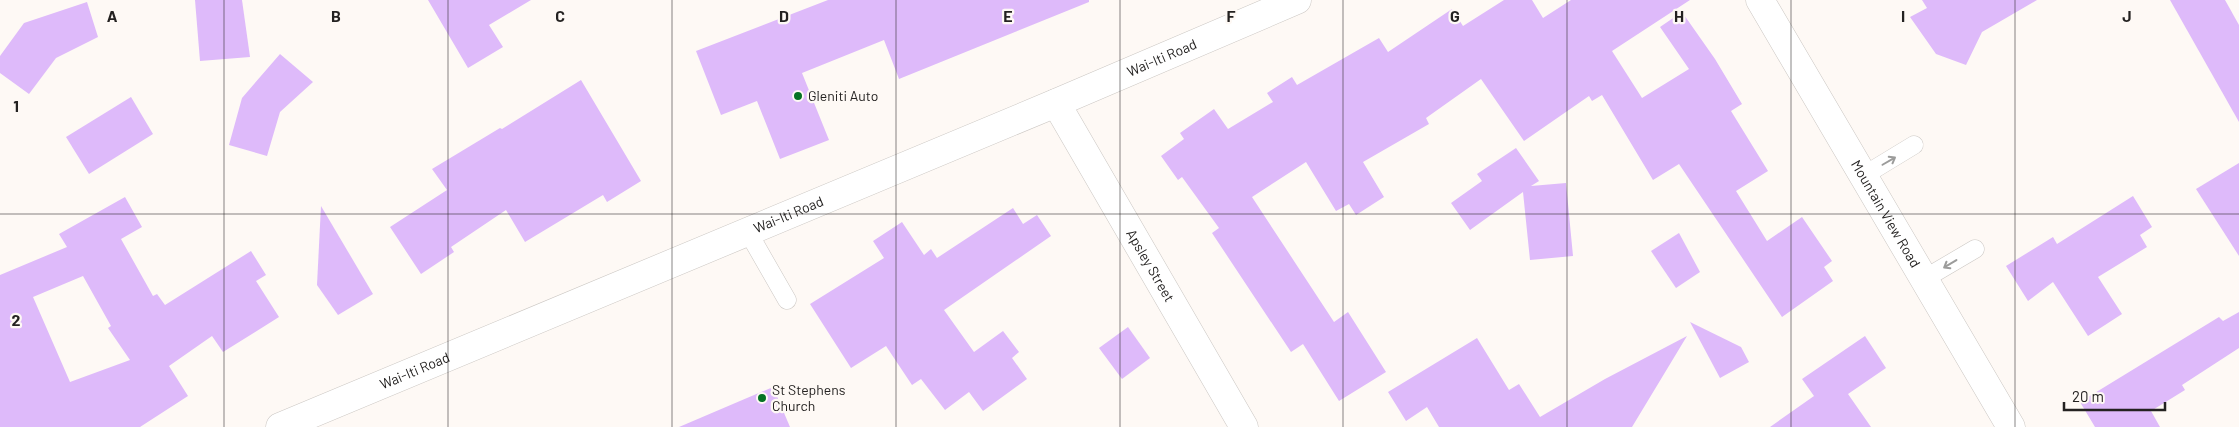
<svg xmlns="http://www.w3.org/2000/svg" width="2239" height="427" font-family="Barlow,sans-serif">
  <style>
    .building { fill: #debafa; fill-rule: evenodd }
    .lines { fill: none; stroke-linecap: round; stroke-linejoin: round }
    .service-casing { stroke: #cbc7c3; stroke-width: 19 }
    .minor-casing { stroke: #cbc7c3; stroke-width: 29 }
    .tertiary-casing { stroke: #cbc7c3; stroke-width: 29 }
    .service { stroke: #fff; stroke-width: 18 }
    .minor { stroke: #fff; stroke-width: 28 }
    .tertiary { stroke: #fff; stroke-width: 28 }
    .oneway { stroke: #9c9c9b }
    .grid { fill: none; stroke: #242221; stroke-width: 1; stroke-opacity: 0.55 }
    .poi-dot { fill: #057224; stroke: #fef9f5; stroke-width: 2 }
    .labels { text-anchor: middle; stroke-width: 4.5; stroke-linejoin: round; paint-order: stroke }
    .street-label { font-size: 14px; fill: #242221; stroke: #fef9f5 }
    .poi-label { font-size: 14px; fill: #242221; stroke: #fef9f5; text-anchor: start }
    .grid-label { font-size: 16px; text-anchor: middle; font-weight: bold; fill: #242221; stroke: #fef9f5; stroke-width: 4.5; stroke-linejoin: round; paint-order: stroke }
  </style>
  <rect width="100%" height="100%" fill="#fef9f5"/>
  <g class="building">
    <path d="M 195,0 L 242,0 L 250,57 L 200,61 Z"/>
    <path d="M 428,0 L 531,0 L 489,25 L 503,47 L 468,68 Z"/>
    <path d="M 828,0 L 1089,0 L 1089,2 L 899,79 L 884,40 L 802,73 L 829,140 L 780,159 L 757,101 L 721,115 L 696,51 Z"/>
    <path d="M 1504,0 L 1532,0 L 1543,18 L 1571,0 L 1690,0 L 1612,51 L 1642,98 L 1689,69 L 1660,27 L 1682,12 L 1715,59 L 1742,104 L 1731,111 L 1768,171 L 1736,191 L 1767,241 L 1802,217 L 1832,261 L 1824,267 L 1833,281 L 1782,317 L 1679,164 L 1653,180 L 1602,95 L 1592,101 L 1589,96 L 1524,141 L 1481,79 L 1426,118 L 1429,124 L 1363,162 L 1384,197 L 1356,215 L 1349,204 L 1336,211 L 1306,162 L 1252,197 L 1334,322 L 1348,312 L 1386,372 L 1339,401 L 1303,344 L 1291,352 L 1212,233 L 1219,228 L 1182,177 L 1178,180 L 1161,156 L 1184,139 L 1180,133 L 1214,109 L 1228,129 L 1273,102 L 1267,93 L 1292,77 L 1297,85 L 1379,38 L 1388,52 L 1452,9 L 1463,26 Z"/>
    <path d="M 1922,0 L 2037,0 L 1982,32 L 1966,65 L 1936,54 L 1910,17 L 1927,8 Z"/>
    <path d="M 2170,0 L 2225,0 L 2239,25 L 2239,122 Z"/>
    <path d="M 87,2 L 98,37 L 56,58 L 29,94 L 0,73 L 0,56 L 24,23 Z"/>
    <path d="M 280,54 L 313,82 L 280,112 L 267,156 L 229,145 L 242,98 Z"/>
    <path d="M 581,80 L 641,181 L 607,202 L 603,195 L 525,242 L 506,210 L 451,247 L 454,252 L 421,274 L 390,227 L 447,190 L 432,169 L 500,128 L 502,129 Z"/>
    <path d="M 131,97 L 153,134 L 89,174 L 66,137 Z"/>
    <path d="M 1516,148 L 1539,181 L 1531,186 L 1566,183 L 1573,256 L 1530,260 L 1523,192 L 1470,230 L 1451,203 L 1482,181 L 1477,174 Z"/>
    <path d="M 2239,163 L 2239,256 L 2196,189 Z"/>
    <path d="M 2133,196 L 2152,227 L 2140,235 L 2147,247 L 2098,277 L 2122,314 L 2088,336 L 2053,282 L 2028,301 L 2006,266 L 2053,237 L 2057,244 Z"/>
    <path d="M 125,197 L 142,227 L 121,239 L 153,296 L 157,294 L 165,305 L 251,251 L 266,275 L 256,281 L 279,317 L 223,352 L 212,336 L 169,366 L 188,396 L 140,427 L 0,427 L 0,275 L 67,247 L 59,234 ZM 83,276 L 111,326 L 108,328 L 130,360 L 70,382 L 33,297 Z"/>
    <path d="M 321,206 L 373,294 L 338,315 L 317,285 Z"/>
    <path d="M 1013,208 L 1023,224 L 1037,215 L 1051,236 L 944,310 L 974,352 L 1003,331 L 1019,352 L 1012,358 L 1027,379 L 983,411 L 969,392 L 945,410 L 921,379 L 912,385 L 886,346 L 851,368 L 810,304 L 884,258 L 873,241 L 902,222 L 924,255 L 931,249 L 937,258 Z"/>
    <path d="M 1679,233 L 1700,272 L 1676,288 L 1651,251 Z"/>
    <path d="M 2239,312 L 2239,348 L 2182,385 L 2185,390 L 2151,411 L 2160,427 L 2095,427 L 2080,402 L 2219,317 L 2223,321 Z"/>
    <path d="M 1690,322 L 1741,347 L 1749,362 L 1720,378 Z"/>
    <path d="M 1128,327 L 1150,358 L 1122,379 L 1099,348 Z"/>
    <path d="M 1687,336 L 1632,427 L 1439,427 L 1427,407 L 1406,421 L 1388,392 L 1477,338 L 1509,390 L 1519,384 L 1540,417 L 1605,379 Z"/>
    <path d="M 1865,336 L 1886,368 L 1848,394 L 1871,427 L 1770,427 L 1814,396 L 1802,379 Z"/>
    <path d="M 773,387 L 790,427 L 679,427 Z"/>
  </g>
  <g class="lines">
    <g class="service-casing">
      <g id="service">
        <path d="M 1863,176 L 1914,145"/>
        <path d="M 748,232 L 787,300"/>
        <path d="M 1924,279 L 1975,249"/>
      </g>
    </g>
    <g class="minor-casing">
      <g id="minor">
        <path id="s1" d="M 1056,103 L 1244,427"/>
      </g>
    </g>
    <g class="tertiary-casing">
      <g id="tertiary">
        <path id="s2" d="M 1760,0 L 2011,427"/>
        <path id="s3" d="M 280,427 L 1056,103 L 1297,0"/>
      </g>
    </g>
    <use href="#service" class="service"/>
    <use href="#minor" class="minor"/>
    <use href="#tertiary" class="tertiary"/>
  </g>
  <defs><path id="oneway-shaft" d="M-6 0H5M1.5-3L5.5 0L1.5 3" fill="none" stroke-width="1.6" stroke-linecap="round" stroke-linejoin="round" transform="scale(1.25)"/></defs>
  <g class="oneway">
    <use href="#oneway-shaft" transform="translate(1889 161) rotate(-30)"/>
    <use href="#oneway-shaft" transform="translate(1950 264) rotate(149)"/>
  </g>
  <path class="grid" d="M 224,0 L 224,427M 448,0 L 448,427M 672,0 L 672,427M 896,0 L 896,427M 1120,0 L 1120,427M 1343,0 L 1343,427M 1567,0 L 1567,427M 1791,0 L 1791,427M 2015,0 L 2015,427M 0,214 L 2239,214"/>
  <g class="poi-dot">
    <circle cx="798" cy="96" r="5"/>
    <circle cx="762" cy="398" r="5"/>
  </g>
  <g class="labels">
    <g class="street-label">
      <text dy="5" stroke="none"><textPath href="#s3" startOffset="956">Wai-Iti Road</textPath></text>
      <text dy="5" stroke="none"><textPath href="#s3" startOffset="551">Wai-Iti Road</textPath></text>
      <text dy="5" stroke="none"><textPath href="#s2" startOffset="248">Mountain View Road</textPath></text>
      <text dy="5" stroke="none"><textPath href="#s1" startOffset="188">Apsley Street</textPath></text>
      <text dy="5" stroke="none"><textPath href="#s3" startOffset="146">Wai-Iti Road</textPath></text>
    </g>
    <g class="poi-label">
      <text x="808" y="101">Gleniti Auto</text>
      <text x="772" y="395">St Stephens<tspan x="772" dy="16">Church</tspan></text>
    </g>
  </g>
  <g class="grid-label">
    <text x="112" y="22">A</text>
    <text x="336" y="22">B</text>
    <text x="560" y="22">C</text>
    <text x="784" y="22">D</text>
    <text x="1008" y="22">E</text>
    <text x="1231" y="22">F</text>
    <text x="1455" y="22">G</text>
    <text x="1679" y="22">H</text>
    <text x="1903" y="22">I</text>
    <text x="2127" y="22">J</text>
    <text x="16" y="112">1</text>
    <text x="16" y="326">2</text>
  </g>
  <path d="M2064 402v8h101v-8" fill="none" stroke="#242221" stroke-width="2.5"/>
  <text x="2072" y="402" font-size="15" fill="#242221" stroke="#fef9f5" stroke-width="4" paint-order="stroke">20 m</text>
</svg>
